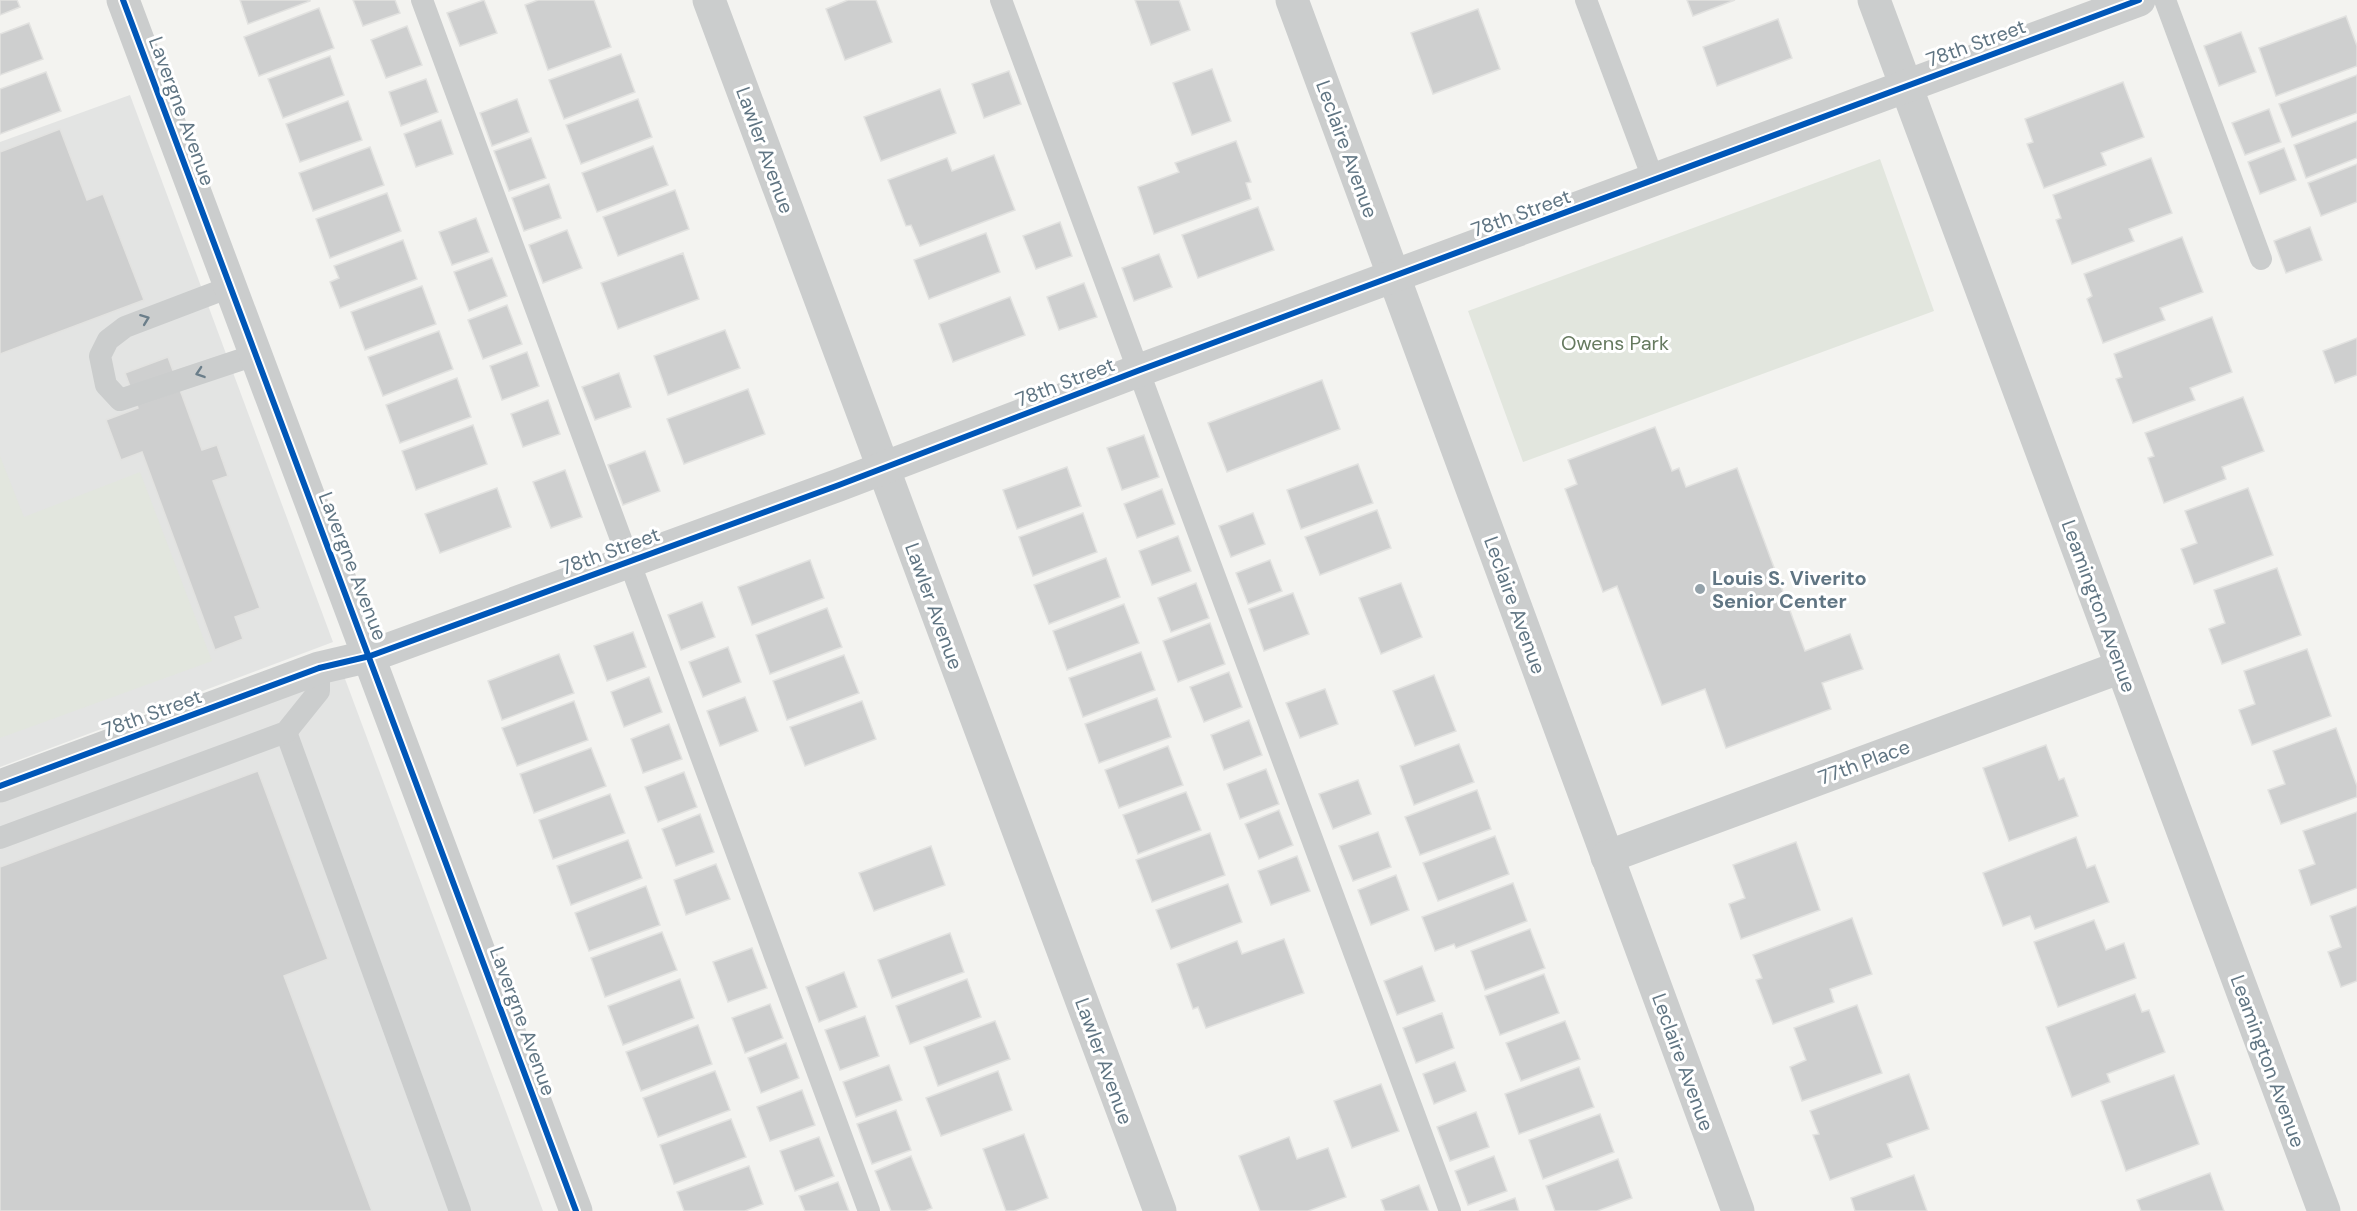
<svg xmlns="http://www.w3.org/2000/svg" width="2357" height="1211" font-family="'DM Sans',sans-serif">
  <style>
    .built { fill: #e3e4e3 }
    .green { fill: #e2e6de }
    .building { fill: #cecfcf; stroke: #e2e2e0; stroke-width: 1.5 }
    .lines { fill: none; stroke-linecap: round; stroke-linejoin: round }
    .lane { stroke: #cbcdcd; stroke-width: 22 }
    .street { stroke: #cbcdcd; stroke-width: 33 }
    .cycleway-casing { stroke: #fff; stroke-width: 10 }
    .cycleway { stroke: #0057b8; stroke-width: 6 }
    .oneway { stroke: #6b7e8a }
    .poi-dot { fill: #93a1a9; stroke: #fff; stroke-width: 2 }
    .labels { text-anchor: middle; stroke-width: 6; stroke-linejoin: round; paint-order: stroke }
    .street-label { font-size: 20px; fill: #607583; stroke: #fff }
    .park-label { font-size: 20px; fill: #667a5f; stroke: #fff }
    .poi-label { font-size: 20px; font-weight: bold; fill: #607583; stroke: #fff; text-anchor: start }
  </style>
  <rect width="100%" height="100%" fill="#f3f3f0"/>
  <g class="built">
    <path d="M 130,95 L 333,642 L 0,767 L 0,142 Z"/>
    <path d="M 341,668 L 543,1211 L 0,1211 L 0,799 Z"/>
  </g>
  <g class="green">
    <path d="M 1880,159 L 1934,311 L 1523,462 L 1468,311 Z"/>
    <path d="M 0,456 L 24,517 L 140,472 L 212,661 L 0,738 Z"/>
  </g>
  <g class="building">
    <path d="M 0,0 L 17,0 L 20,7 L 0,15 Z"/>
    <path d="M 240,0 L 310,0 L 310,1 L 248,24 Z"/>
    <path d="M 353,0 L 395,0 L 400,13 L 363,26 Z"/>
    <path d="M 484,0 L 497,33 L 460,46 L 447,13 Z"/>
    <path d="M 538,0 L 594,0 L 611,47 L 548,70 L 525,5 Z"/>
    <path d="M 848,0 L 876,0 L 892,42 L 845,60 L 826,9 Z"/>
    <path d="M 1135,0 L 1179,0 L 1190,30 L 1151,45 Z"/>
    <path d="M 1687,0 L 1735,0 L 1693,16 Z"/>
    <path d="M 319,8 L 334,48 L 259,76 L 244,37 Z"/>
    <path d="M 1478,9 L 1500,69 L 1433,94 L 1411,33 Z"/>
    <path d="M 2346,16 L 2357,46 L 2357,66 L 2276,96 L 2259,48 Z"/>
    <path d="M 1778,19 L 1792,58 L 1717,86 L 1703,47 Z"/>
    <path d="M 29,23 L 43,59 L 0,75 L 0,34 Z"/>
    <path d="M 407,26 L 422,65 L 386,78 L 371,40 Z"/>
    <path d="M 2241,32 L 2256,72 L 2219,86 L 2204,46 Z"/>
    <path d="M 621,54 L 635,92 L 564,119 L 549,80 Z"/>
    <path d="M 330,56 L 344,95 L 283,118 L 268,79 Z"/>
    <path d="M 1212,69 L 1231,121 L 1192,135 L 1173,83 Z"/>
    <path d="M 1009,71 L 1021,104 L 984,118 L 972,84 Z"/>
    <path d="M 46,72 L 61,111 L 0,134 L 0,89 Z"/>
    <path d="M 2357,75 L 2357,113 L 2292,137 L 2279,104 Z"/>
    <path d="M 426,79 L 438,112 L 401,126 L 389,92 Z"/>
    <path d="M 2123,82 L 2144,137 L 2101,153 L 2106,165 L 2044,188 L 2027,144 L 2033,142 L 2025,119 Z"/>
    <path d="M 940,89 L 956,133 L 881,161 L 864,117 Z"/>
    <path d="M 517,99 L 529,132 L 492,146 L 480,113 Z"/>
    <path d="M 638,99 L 652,137 L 581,164 L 566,125 Z"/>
    <path d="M 348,101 L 362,140 L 300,162 L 286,124 Z"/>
    <path d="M 2269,109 L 2281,142 L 2245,155 L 2232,123 Z"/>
    <path d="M 441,120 L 453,154 L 416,167 L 404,134 Z"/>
    <path d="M 2357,121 L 2357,158 L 2306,178 L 2294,145 Z"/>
    <path d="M 60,129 L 87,200 L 103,194 L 144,300 L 0,354 L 0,152 Z"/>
    <path d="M 531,138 L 546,178 L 509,191 L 494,151 Z"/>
    <path d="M 1236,141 L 1251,182 L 1246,183 L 1251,199 L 1154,234 L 1138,187 L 1179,172 L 1175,163 Z"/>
    <path d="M 653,146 L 668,185 L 597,212 L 582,173 Z"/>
    <path d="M 370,147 L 384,185 L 313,211 L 299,173 Z"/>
    <path d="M 2284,148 L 2296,180 L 2260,194 L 2248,162 Z"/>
    <path d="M 994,155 L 1015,210 L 920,246 L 911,225 L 906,226 L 888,180 L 947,158 L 952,171 Z"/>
    <path d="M 2151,158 L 2172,213 L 2129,229 L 2134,241 L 2072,264 L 2056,220 L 2061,218 L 2053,195 Z"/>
    <path d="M 2357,164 L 2357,202 L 2321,216 L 2308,183 Z"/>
    <path d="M 549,184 L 561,218 L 524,231 L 512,198 Z"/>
    <path d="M 675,190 L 689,229 L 618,256 L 603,217 Z"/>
    <path d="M 387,193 L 401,231 L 330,258 L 316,219 Z"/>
    <path d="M 1258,207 L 1274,250 L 1198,278 L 1182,235 Z"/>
    <path d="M 476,218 L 489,252 L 452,265 L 439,232 Z"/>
    <path d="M 1060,222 L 1072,256 L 1036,269 L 1023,236 Z"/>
    <path d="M 2310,227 L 2322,260 L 2286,273 L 2274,241 Z"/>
    <path d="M 567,230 L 582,268 L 543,283 L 529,245 Z"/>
    <path d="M 986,233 L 1000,272 L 929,299 L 914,260 Z"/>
    <path d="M 2182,237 L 2203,292 L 2160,308 L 2165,320 L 2103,343 L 2087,299 L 2092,296 L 2084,274 Z"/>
    <path d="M 403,240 L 417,279 L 340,308 L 330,282 L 339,278 L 334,266 Z"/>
    <path d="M 683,253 L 699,299 L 618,329 L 601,283 Z"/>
    <path d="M 1159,254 L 1172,287 L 1134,301 L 1122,268 Z"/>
    <path d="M 492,258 L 507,296 L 469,311 L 454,272 Z"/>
    <path d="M 1084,283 L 1097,317 L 1059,330 L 1047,297 Z"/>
    <path d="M 422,286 L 436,324 L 365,350 L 351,312 Z"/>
    <path d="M 1010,297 L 1025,335 L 953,362 L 939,324 Z"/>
    <path d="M 507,305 L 522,344 L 483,359 L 468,320 Z"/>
    <path d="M 2212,317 L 2232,372 L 2190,388 L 2195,400 L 2133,423 L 2116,379 L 2122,377 L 2114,354 Z"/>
    <path d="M 725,330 L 740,368 L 668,395 L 654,356 Z"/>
    <path d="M 439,331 L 453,369 L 383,396 L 368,357 Z"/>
    <path d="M 2357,338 L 2357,375 L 2335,383 L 2323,351 Z"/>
    <path d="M 527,352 L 539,386 L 502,400 L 490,366 Z"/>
    <path d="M 168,357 L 202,450 L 217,445 L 228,476 L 213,481 L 260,608 L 235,617 L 243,639 L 215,650 L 142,452 L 121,460 L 106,420 L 138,408 L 125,373 Z"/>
    <path d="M 619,373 L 631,407 L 595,420 L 582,387 Z"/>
    <path d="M 457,378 L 471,417 L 400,443 L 386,405 Z"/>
    <path d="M 1322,380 L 1340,429 L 1227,472 L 1208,423 Z"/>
    <path d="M 748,389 L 765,434 L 684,464 L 667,419 Z"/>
    <path d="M 2243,397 L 2264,451 L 2222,467 L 2226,479 L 2164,503 L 2148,458 L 2154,456 L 2145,433 Z"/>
    <path d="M 548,400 L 560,434 L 523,447 L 511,414 Z"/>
    <path d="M 473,425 L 487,464 L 416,490 L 402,451 Z"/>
    <path d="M 1655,427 L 1672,471 L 1679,468 L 1686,487 L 1737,468 L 1805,651 L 1850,634 L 1863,669 L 1822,683 L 1831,709 L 1726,748 L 1705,689 L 1662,705 L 1617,586 L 1603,592 L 1565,489 L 1577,484 L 1568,460 Z"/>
    <path d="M 1144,435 L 1159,477 L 1122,490 L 1107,448 Z"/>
    <path d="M 645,451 L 660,491 L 623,505 L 608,465 Z"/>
    <path d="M 1358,464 L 1373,503 L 1301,529 L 1287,490 Z"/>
    <path d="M 1067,467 L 1081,506 L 1017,529 L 1003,490 Z"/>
    <path d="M 565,470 L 582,517 L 551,528 L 533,482 Z"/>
    <path d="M 497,488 L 511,527 L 440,553 L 425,514 Z"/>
    <path d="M 2248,488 L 2273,555 L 2194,584 L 2181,549 L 2197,543 L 2185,511 Z"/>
    <path d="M 1162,489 L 1175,524 L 1137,538 L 1124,504 Z"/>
    <path d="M 1377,510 L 1391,548 L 1320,575 L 1305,537 Z"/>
    <path d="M 1083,513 L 1097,552 L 1033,576 L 1019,537 Z"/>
    <path d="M 1253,513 L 1265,544 L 1231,557 L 1219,526 Z"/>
    <path d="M 1178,536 L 1191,571 L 1152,585 L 1139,551 Z"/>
    <path d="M 1106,558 L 1120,597 L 1049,624 L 1034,585 Z"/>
    <path d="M 810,560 L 824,598 L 752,625 L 738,587 Z"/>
    <path d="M 1270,560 L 1282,591 L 1248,604 L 1236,573 Z"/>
    <path d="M 2277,568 L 2301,635 L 2222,664 L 2209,629 L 2225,623 L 2214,590 Z"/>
    <path d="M 1196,583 L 1209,618 L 1171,632 L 1158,598 Z"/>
    <path d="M 1401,583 L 1422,637 L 1381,654 L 1359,598 Z"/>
    <path d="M 1293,593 L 1309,634 L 1264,651 L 1249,609 Z"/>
    <path d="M 702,602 L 715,637 L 681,650 L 668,615 Z"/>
    <path d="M 1124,604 L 1139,643 L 1067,670 L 1053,631 Z"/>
    <path d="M 827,608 L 842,647 L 770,674 L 756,635 Z"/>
    <path d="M 1210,623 L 1225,664 L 1178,682 L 1163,641 Z"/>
    <path d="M 633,632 L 646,667 L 607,681 L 594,646 Z"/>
    <path d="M 728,647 L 741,682 L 703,697 L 689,662 Z"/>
    <path d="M 2307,649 L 2331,716 L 2252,745 L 2239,710 L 2255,704 L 2244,671 Z"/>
    <path d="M 1141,652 L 1155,690 L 1083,717 L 1069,678 Z"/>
    <path d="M 559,654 L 574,693 L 502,720 L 488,681 Z"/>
    <path d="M 844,655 L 859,693 L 787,720 L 773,681 Z"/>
    <path d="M 1229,672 L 1242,707 L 1204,722 L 1190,687 Z"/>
    <path d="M 1434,675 L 1456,731 L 1415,746 L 1393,691 Z"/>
    <path d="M 649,677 L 662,712 L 624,727 L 611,692 Z"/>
    <path d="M 1325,689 L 1338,724 L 1300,738 L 1286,703 Z"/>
    <path d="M 745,697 L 758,731 L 720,746 L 707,711 Z"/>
    <path d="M 1157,698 L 1171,737 L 1099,763 L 1085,724 Z"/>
    <path d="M 574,701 L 588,740 L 517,766 L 502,728 Z"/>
    <path d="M 862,701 L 876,739 L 805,766 L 790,727 Z"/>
    <path d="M 1249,720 L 1262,755 L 1224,770 L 1211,735 Z"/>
    <path d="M 669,724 L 682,759 L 643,773 L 631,739 Z"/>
    <path d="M 2336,728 L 2357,786 L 2357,797 L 2281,824 L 2268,790 L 2285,784 L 2273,751 Z"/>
    <path d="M 1459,744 L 1474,782 L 1414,805 L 1400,766 Z"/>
    <path d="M 2046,745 L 2059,780 L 2064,778 L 2078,816 L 2009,841 L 1983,768 Z"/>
    <path d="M 1168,746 L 1183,785 L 1119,808 L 1105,770 Z"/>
    <path d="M 591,748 L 606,786 L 534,813 L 520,774 Z"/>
    <path d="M 1266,769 L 1279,804 L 1240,819 L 1227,784 Z"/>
    <path d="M 258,771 L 328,959 L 284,976 L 372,1211 L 0,1211 L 0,867 Z"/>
    <path d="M 684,772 L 697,807 L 658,822 L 645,787 Z"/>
    <path d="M 1358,780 L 1371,814 L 1333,829 L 1319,794 Z"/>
    <path d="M 1477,790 L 1491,829 L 1420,855 L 1405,817 Z"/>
    <path d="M 1186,792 L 1201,830 L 1138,854 L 1123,815 Z"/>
    <path d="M 610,794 L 625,833 L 553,859 L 539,820 Z"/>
    <path d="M 1279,810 L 1293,845 L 1259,859 L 1245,824 Z"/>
    <path d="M 2357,812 L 2357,888 L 2311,905 L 2299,870 L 2315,864 L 2303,831 Z"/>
    <path d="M 700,814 L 714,852 L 676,866 L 662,829 Z"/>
    <path d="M 1378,832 L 1391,867 L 1353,881 L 1339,846 Z"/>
    <path d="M 1210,833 L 1225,875 L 1152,902 L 1136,860 Z"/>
    <path d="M 1495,836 L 1509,874 L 1438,901 L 1423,863 Z"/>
    <path d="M 2076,837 L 2087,868 L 2095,865 L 2109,902 L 2035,929 L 2030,916 L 2003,926 L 1983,873 Z"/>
    <path d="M 628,840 L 642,878 L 571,905 L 557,866 Z"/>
    <path d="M 1796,842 L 1820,910 L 1741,939 L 1729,904 L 1745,898 L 1733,865 Z"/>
    <path d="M 931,846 L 945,885 L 874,911 L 859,873 Z"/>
    <path d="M 1297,856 L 1310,891 L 1271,905 L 1258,871 Z"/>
    <path d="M 716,864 L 730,899 L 686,915 L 674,880 Z"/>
    <path d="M 1396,875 L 1409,910 L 1371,925 L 1358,890 Z"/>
    <path d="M 1513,883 L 1527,921 L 1456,948 L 1454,944 L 1435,951 L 1422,917 Z"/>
    <path d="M 1228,884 L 1242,922 L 1171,949 L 1156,910 Z"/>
    <path d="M 646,886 L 660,925 L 589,951 L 575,913 Z"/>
    <path d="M 2357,906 L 2357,981 L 2341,987 L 2328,952 L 2341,947 L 2330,916 Z"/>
    <path d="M 1852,918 L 1872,974 L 1830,989 L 1834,1002 L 1773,1024 L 1756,980 L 1762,978 L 1753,955 Z"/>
    <path d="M 2094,920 L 2106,950 L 2124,943 L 2136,978 L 2058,1007 L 2034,942 Z"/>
    <path d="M 1530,929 L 1545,968 L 1485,990 L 1471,951 Z"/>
    <path d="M 662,932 L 677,970 L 605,997 L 591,958 Z"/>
    <path d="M 950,933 L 964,972 L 892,998 L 878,960 Z"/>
    <path d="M 1284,939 L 1304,993 L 1206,1028 L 1198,1007 L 1193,1009 L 1177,964 L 1237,941 L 1242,954 Z"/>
    <path d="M 752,948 L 767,988 L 728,1002 L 713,962 Z"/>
    <path d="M 1422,966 L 1435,1001 L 1397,1015 L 1384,981 Z"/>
    <path d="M 844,972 L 857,1007 L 819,1022 L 806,987 Z"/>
    <path d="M 1544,974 L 1559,1013 L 1500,1035 L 1485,996 Z"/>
    <path d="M 680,979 L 694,1018 L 623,1045 L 608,1006 Z"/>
    <path d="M 967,979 L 981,1017 L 910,1044 L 896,1006 Z"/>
    <path d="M 2135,994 L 2142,1012 L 2149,1010 L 2165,1052 L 2107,1074 L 2110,1082 L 2072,1097 L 2046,1027 Z"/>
    <path d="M 770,1004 L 783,1038 L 745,1053 L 732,1018 Z"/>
    <path d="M 1857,1005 L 1882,1073 L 1802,1101 L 1790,1067 L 1806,1060 L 1794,1028 Z"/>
    <path d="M 1442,1013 L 1454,1048 L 1416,1063 L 1403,1028 Z"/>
    <path d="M 865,1016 L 879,1056 L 840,1070 L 825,1030 Z"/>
    <path d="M 995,1021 L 1010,1059 L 938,1086 L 924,1047 Z"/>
    <path d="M 1565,1021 L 1580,1059 L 1521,1081 L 1506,1043 Z"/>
    <path d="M 698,1025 L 712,1064 L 641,1091 L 626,1052 Z"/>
    <path d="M 786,1043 L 799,1078 L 761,1093 L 748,1058 Z"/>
    <path d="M 1455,1062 L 1466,1091 L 1434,1104 L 1423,1074 Z"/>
    <path d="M 889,1065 L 902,1100 L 856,1117 L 843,1082 Z"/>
    <path d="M 1579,1067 L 1594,1107 L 1519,1134 L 1505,1094 Z"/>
    <path d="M 715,1071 L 730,1110 L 658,1137 L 643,1098 Z"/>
    <path d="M 998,1071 L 1012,1110 L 941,1136 L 926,1098 Z"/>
    <path d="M 1909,1074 L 1929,1129 L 1887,1144 L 1892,1157 L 1830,1180 L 1813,1135 L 1819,1134 L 1810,1111 Z"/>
    <path d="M 2174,1075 L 2199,1144 L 2126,1171 L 2101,1101 Z"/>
    <path d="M 1381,1084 L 1399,1131 L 1352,1148 L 1334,1101 Z"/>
    <path d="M 802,1090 L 815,1125 L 770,1141 L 757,1107 Z"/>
    <path d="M 896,1110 L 911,1150 L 872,1164 L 857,1124 Z"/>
    <path d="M 1476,1112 L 1489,1147 L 1450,1161 L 1437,1127 Z"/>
    <path d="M 1600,1114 L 1614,1152 L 1543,1179 L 1529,1140 Z"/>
    <path d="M 731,1119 L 746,1157 L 674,1184 L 660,1145 Z"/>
    <path d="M 1024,1134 L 1048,1198 L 1014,1211 L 1006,1211 L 983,1149 Z"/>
    <path d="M 819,1137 L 834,1176 L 795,1191 L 780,1151 Z"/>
    <path d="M 1289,1137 L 1297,1159 L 1328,1148 L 1346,1197 L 1308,1211 L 1260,1211 L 1239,1156 Z"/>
    <path d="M 911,1156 L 932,1208 L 925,1211 L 891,1211 L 875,1171 Z"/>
    <path d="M 1494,1156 L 1507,1191 L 1468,1205 L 1455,1171 Z"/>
    <path d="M 1618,1159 L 1632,1198 L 1597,1211 L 1555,1211 L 1546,1186 Z"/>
    <path d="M 749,1166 L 763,1204 L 745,1211 L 684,1211 L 677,1192 Z"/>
    <path d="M 2210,1173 L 2224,1211 L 2141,1211 L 2137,1200 Z"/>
    <path d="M 1914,1175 L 1927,1211 L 1855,1211 L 1851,1198 Z"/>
    <path d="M 838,1182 L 849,1211 L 805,1211 L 799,1196 Z"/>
    <path d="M 1419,1185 L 1429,1211 L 1385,1211 L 1381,1200 Z"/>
    <path d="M 1515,1198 L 1519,1211 L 1479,1211 Z"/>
  </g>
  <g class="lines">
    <g class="lane">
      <path d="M 422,0 L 869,1211"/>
      <path d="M 1001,0 L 1450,1211"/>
      <path d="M 1586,0 L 1654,181"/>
      <path d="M 2165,0 L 2261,259"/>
      <path d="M 230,287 L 125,327 L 108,340 L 100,356 L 106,385 L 120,400 L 255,355"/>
      <path d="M 286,732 L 460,1211"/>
      <path d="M 0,838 L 286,732 L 319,691 L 319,668"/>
    </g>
    <g class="street">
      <path d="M 123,0 L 576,1211"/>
      <path d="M 709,0 L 1160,1211"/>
      <path d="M 1292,0 L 1738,1211"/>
      <path d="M 1874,0 L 2324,1211"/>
      <path d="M 0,786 L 319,668 L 370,656 L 839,485 L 1140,370 L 2139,0"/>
      <path d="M 1607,857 L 2121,667"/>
    </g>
    <g class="cycleway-casing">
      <g id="cycleway">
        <path d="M 123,0 L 576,1211"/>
        <path d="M 0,786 L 319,668 L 370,656 L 839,485 L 1140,370 L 2139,0"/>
      </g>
    </g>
    <use href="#cycleway" class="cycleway"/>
  </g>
  <defs><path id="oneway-chevron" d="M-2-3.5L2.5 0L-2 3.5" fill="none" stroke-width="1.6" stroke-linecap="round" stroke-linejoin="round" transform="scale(1.5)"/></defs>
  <g class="oneway">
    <use href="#oneway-chevron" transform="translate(145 319) rotate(-21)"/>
    <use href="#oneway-chevron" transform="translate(200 373) rotate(161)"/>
  </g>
  <circle class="poi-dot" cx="1700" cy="589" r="6"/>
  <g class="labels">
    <g class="street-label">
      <text transform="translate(1976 43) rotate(-20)" y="7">78th Street</text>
      <text transform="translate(182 111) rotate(70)" y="7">Lavergne Avenue</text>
      <text transform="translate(1347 149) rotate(70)" y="7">Leclaire Avenue</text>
      <text transform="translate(765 150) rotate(70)" y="7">Lawler Avenue</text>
      <text transform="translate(1521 213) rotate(-20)" y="7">78th Street</text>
      <text transform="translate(1065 382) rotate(-21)" y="7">78th Street</text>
      <text transform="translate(610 551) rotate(-20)" y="7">78th Street</text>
      <text transform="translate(353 566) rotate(69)" y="7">Lavergne Avenue</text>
      <text transform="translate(1515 605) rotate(70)" y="7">Leclaire Avenue</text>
      <text transform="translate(934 606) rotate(70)" y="7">Lawler Avenue</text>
      <text transform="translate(2099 606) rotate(70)" y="7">Leamington Avenue</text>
      <text transform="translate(152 713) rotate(-20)" y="7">78th Street</text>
      <text transform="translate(1864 762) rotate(-20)" y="7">77th Place</text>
      <text transform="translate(523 1021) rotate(70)" y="7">Lavergne Avenue</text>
      <text transform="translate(1104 1061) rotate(70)" y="7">Lawler Avenue</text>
      <text transform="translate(2268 1061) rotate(70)" y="7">Leamington Avenue</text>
      <text transform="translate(1683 1062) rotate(70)" y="7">Leclaire Avenue</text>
    </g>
    <g class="park-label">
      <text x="1615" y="350">Owens Park</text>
    </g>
    <g class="poi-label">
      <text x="1712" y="585">Louis S. Viverito<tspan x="1712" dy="23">Senior Center</tspan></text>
    </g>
  </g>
</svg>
